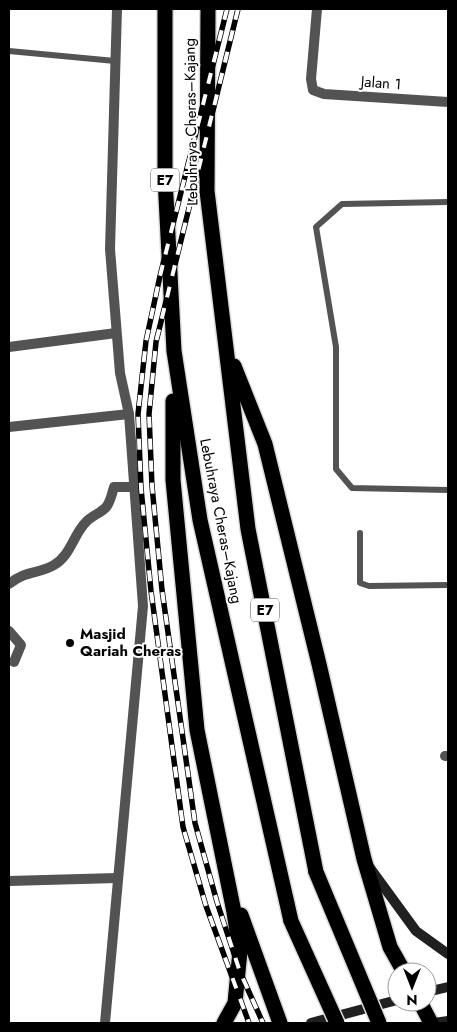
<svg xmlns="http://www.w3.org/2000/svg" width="457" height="1032" font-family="Jost,sans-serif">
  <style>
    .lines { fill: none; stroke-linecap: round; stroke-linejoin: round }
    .highway-casing { stroke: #dbdbdb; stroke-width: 18 }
    .lane { stroke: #535353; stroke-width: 6 }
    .street { stroke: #535353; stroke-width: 10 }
    .secondary { stroke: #202020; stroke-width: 10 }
    .highway { stroke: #000; stroke-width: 15 }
    .rail-casing { stroke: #000; stroke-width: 5.5 }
    .rail { stroke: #fff; stroke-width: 4; stroke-dasharray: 11; stroke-linecap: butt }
    .highway-bridge-casing { stroke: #dbdbdb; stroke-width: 18; stroke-linecap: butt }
    .highway-bridge { stroke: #000; stroke-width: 15 }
    .poi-dot { fill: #000; stroke: #fff; stroke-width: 2 }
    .labels { text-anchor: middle; stroke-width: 4; stroke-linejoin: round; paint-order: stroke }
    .shield { fill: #fff; stroke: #4c4c4c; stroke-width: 1 }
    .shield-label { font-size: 14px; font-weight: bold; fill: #000 }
    .street-label { font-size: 15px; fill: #000; stroke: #fff }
    .poi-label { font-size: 15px; font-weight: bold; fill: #000; stroke: #fff; text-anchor: start }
  </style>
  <rect width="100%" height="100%" fill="#fff"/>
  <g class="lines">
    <g class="highway-casing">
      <g id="highway">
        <path d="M 165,9 L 165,178 L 174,351 L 200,520 L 291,921"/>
        <path d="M 208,9 L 207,191 L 248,529 L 316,872"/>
        <path d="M 234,366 L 265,444 L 319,664 L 364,859 L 390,947 L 404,972"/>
        <path d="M 173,401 L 173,480 L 197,730 L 234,912 L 240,951 L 235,1003 L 224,1023"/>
        <path d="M 241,915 L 280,1023"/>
        <path d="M 420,1002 L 431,1023"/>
      </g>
    </g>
    <g class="lane">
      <path d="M 9,51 L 115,61"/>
      <path d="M 448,202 L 342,204 L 316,227 L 336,347 L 336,469 L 352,488 L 448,490"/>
      <path d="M 360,533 L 360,583 L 369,586 L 448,585"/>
    </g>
    <g class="street">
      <path d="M 317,9 L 311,79 L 313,90 L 324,94 L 448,102"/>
      <path d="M 9,347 L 116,333"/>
      <path d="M 9,427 L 129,414"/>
      <path d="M 9,584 C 26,570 39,574 54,565 C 71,555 73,535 86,522 C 92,515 102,513 107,506 C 111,500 112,493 114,487 L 134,487"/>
      <path d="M 9,631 L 21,645 L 14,662"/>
      <path d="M 445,756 L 448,756"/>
      <path d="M 9,881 L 117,878"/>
      <path d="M 105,1023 L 143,606 L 129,414 L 120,373 L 110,249 L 117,9"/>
    </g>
    <g class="secondary">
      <path d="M 370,868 L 416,931 L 448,954"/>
      <path d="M 427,992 L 448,987"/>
      <path d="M 311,1023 L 397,1000"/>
      <path d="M 434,1023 L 448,1021"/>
    </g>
    <use href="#highway" class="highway"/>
    <g class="rail-casing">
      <g id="rail">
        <path d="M 227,9 L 160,276 L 146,341 L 138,414 L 141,488 L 151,591 L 183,827 L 206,906 L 249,1023"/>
        <path d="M 238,9 L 156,342 L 149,414 L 152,486 L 162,590 L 195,823 L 217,902 L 240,972 L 263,1023"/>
      </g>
    </g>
    <use href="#rail" class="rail"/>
    <g class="highway-bridge-casing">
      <g id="highway-bridge">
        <path d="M 316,872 L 379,1023"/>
        <path d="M 291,921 L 337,1023"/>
      </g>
    </g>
    <use href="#highway-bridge" class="highway-bridge"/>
  </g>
  <circle class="poi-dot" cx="70" cy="643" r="5"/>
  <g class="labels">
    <g class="shield">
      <rect x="151" y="168.5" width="28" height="23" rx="4"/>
      <rect x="251" y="598.5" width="28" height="23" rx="4"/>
    </g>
    <g class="shield-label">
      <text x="165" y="185">E7</text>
      <text x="265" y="615">E7</text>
    </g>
    <g class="street-label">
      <text transform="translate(381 83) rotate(4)" y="5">Jalan 1</text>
      <text transform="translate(191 122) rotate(-91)" y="5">Lebuhraya Cheras–Kajang</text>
      <text transform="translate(221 521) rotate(79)" y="5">Lebuhraya Cheras–Kajang</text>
    </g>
    <g class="poi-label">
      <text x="80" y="639">Masjid<tspan x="80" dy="17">Qariah Cheras</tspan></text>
    </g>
  </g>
  <rect width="457" height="1032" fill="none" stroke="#000000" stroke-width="20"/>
  <g transform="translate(412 987) rotate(180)"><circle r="24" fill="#ffffff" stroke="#999999"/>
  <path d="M0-4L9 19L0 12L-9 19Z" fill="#000000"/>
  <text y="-8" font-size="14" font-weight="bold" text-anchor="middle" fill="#000000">N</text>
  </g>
</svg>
